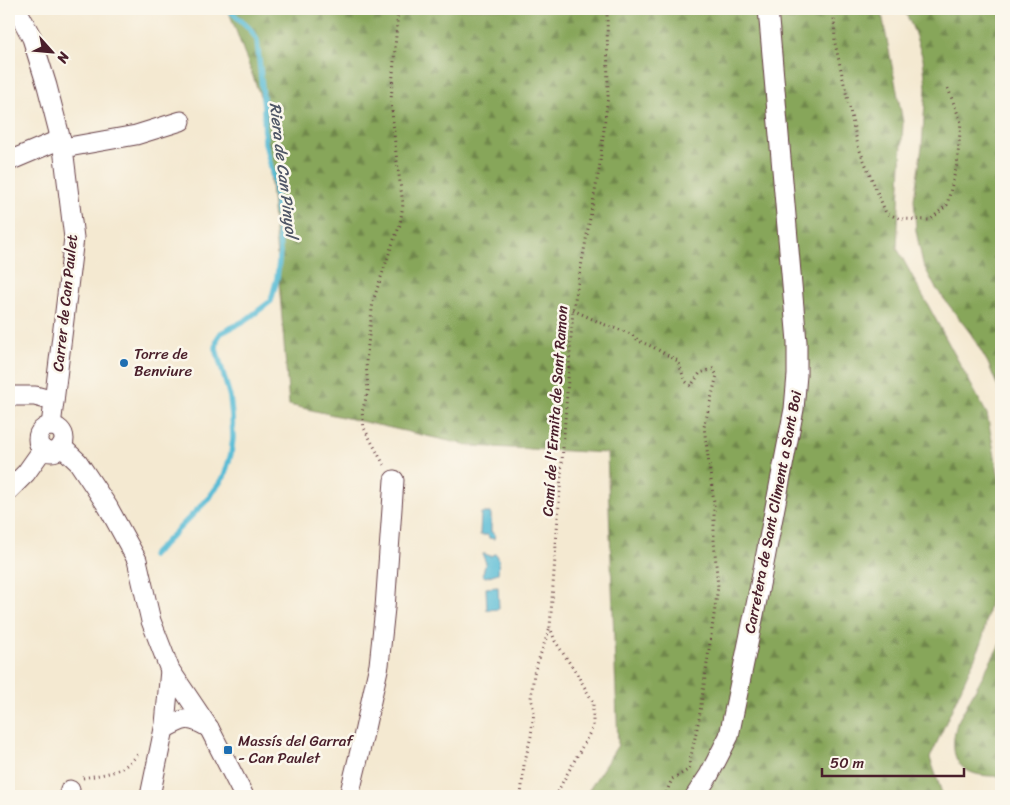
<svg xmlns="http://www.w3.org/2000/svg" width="1010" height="805" font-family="Sriracha,sans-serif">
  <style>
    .forest { fill: url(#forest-firs); stroke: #686242 }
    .water { fill: #57bbd5; stroke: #506d80 }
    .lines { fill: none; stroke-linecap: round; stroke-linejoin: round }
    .stream { stroke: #57bbd5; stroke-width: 5.5 }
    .minor-casing { stroke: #643d44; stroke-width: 21 }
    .path { stroke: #643d44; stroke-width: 3; stroke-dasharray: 1 4; stroke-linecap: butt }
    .minor { stroke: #fff; stroke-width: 19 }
    .poi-dot { fill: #1f6fb2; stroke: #fbf7ec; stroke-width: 2 }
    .labels { text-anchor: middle; stroke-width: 5; stroke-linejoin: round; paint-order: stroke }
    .street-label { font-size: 15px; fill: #4a1f2b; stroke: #fbf7ec }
    .poi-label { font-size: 15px; fill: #4a1f2b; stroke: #fbf7ec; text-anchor: start }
    .water-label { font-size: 16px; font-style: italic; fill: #4f5666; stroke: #fbf7ec }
  </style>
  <defs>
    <pattern id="forest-firs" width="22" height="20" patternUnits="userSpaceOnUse" patternTransform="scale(1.25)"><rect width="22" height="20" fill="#87a65a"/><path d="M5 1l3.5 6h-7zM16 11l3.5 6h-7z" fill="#70874b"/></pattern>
  </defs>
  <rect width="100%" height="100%" fill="#fbf7ec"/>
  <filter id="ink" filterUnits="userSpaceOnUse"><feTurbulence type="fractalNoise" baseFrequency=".02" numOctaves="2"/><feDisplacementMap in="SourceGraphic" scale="10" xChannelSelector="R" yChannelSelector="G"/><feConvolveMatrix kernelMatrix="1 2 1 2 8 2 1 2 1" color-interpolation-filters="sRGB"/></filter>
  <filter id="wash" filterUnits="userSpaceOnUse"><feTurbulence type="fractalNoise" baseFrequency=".0096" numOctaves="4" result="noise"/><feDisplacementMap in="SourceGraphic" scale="20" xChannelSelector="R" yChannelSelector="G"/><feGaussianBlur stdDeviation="1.12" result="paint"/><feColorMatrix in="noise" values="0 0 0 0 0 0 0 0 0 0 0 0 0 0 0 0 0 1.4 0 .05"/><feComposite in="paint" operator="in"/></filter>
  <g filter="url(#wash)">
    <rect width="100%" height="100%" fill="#f4e9d1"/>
    <g class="forest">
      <path d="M 228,9 L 881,9 L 903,122 L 897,248 L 987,414 L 1001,488 L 1001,547 L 982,642 L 930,758 L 943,796 L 585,796 L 618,745 L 607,453 L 471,446 L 289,405 L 265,109 Z"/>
      <path d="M 904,9 L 1001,9 L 1001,395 L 988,363 L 971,334 L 935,287 L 923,264 L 916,231 L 914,199 L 922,147 L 926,87 L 923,59 L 914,31 Z"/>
      <path d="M 1001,642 L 1001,776 C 962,778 946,762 957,723 Z"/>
    </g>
    <g class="water">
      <path d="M 481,513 L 491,513 L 491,532 L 495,534 L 494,539 L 489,538 L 488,535 L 480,535 Z"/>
      <path d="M 483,554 L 485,554 L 490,556 L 495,554 L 497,555 L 499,560 L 498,573 L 486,577 L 482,575 L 486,563 L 483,556 Z"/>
      <path d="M 498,587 L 499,609 L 487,610 L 486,588 Z"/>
    </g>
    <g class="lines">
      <path class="stream" d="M 152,556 L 208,499 L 224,477 L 231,454 L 233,438 L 232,416 L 230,397 L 216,349 L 217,339 L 221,333 L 246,320 L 271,301 L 277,278 L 280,253 L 278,222 L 274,180 L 265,142 L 264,107 L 257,40 L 249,28 L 228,9"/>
    </g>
  </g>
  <g filter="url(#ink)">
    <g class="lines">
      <g class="minor-casing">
        <g id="minor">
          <path d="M 16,9 L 21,17 L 32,38 L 47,86 L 63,148 L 74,238 L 51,426"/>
          <path d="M 63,148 L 136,135 L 181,121"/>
          <path d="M 9,161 L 61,139"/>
          <path d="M 9,396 L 35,396 L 54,401"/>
          <circle cx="51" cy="439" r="13"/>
          <path d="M 61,446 L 78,462 L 108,507 L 137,560 L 151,621 L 170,670 L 209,728 L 244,796"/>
          <path d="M 9,490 L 26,473 L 43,449"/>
          <path d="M 164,729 C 184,718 188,715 209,728"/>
          <path d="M 69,796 L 70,790"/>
          <path d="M 150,796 L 165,724 L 170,670"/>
          <path d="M 349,796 L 360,751 L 379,665 L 385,608 L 394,480"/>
          <path d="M 695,796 L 709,775 L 729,736 L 758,595 L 794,409 L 797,375 L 797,342 L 768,9"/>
        </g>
      </g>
      <g class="path">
        <path d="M 832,9 L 834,17 L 835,43 L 858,146 L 886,213 L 900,219 L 930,220 L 947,205 L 957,164 L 961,122 L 947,86"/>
        <path d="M 573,310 L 603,324 L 631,334 L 639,341 L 653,347 L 678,361 L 685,381 L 691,386 L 700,373 L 713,369 L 717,375 L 704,427 L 714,502 L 714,541 L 718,587 L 699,719 L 688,770 L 672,779 L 665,796"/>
        <path d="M 384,465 L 364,428 L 362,412 L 368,391 L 366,362 L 373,301 L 393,242 L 400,225 L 403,204 L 396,154 L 391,101 L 398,9"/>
        <path d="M 83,778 C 108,773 122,774 139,753"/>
        <path d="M 521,796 L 524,765 L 531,736 L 534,712 L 531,698 L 534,673 L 550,627"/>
        <path d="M 555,796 L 593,727 L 593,702 L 577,674 L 555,641 L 550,627 L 573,310 L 599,170 L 608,96 L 607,9"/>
      </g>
      <use href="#minor" class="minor"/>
    </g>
  </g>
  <g class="poi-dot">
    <circle cx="124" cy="363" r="5"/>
    <rect x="223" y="745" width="10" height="10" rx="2.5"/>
  </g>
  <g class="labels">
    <g class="street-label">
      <text transform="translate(65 303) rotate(-84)" y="5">Carrer de Can Paulet</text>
      <text transform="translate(555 411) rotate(-86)" y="5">Camí de l'Ermita de Sant Ramon</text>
      <text transform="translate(773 512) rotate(-79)" y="5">Carretera de Sant Climent a Sant Boi</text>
    </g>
    <g class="poi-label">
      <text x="134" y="359">Torre de<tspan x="134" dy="17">Benviure</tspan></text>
      <text x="238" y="746">Massís del Garraf<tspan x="238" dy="17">- Can Paulet</tspan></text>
    </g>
    <g class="water-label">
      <text transform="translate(284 170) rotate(83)" y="6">Riera de Can Pinyol</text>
    </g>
  </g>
  <rect width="1010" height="805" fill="none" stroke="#fbf7ec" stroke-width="30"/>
  <g transform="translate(52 52) rotate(117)" stroke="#fbf7ec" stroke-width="4" paint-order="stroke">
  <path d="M0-4L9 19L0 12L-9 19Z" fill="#4a1f2b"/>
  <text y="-8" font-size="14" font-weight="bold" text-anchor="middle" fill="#4a1f2b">N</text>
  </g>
  <path d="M822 768v8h142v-8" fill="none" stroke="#4a1f2b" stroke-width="2.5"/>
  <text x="830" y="768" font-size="15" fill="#4a1f2b" stroke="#fbf7ec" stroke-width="4" paint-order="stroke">50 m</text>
</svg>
